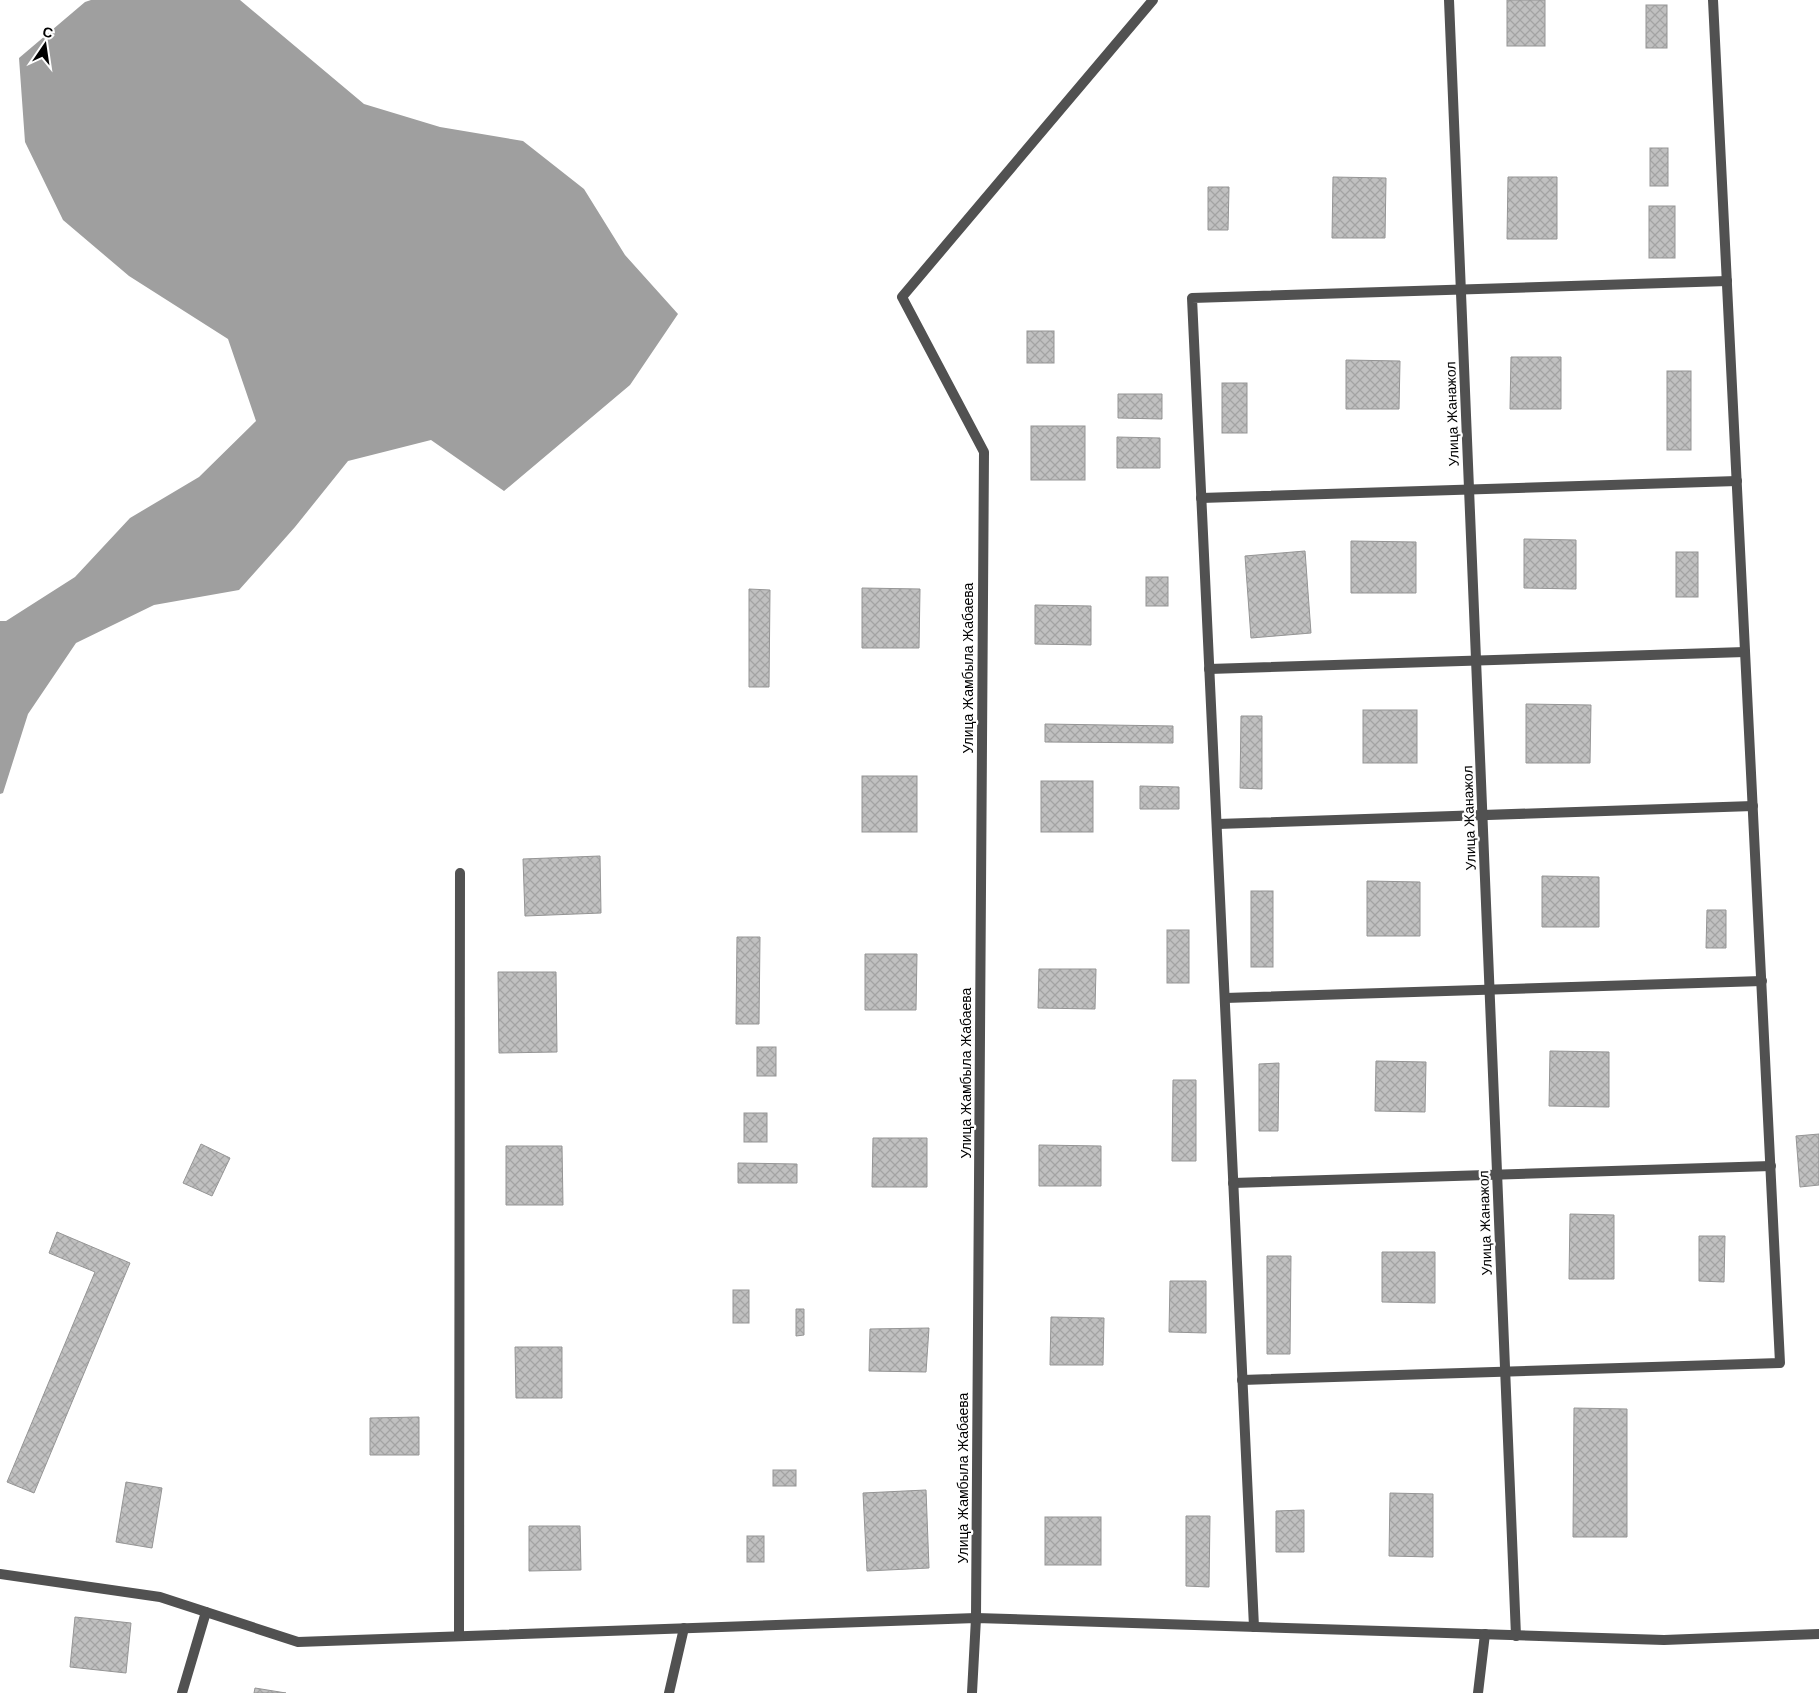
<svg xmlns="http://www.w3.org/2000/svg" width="1819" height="1693" font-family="'DM Sans',sans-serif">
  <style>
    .water { fill: #9f9f9f }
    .building { fill: url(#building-cross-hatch); stroke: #959595 }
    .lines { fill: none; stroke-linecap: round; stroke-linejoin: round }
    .lane { stroke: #515151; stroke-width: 10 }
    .street { stroke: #515151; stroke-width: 10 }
    .labels { text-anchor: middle; stroke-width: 4.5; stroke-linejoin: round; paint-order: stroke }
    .street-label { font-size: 14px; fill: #000; stroke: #fff }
  </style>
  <defs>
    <pattern id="building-cross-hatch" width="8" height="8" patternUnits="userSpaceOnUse" patternTransform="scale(1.25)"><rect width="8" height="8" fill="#c0c0c0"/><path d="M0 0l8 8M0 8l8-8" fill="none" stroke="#a3a3a3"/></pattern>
  </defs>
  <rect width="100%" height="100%" fill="#fff"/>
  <path class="water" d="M 91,0 L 240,0 L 364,104 L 440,127 L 523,141 L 584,189 L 625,255 L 678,314 L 630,385 L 504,491 L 431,440 L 348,461 L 295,527 L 239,590 L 154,605 L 76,643 L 28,714 L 3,793 L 0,794 L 0,621 L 6,621 L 75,577 L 130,518 L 199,477 L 256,421 L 228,339 L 129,276 L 63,220 L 25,142 L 19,58 L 85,2 Z"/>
  <g class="building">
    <rect x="1507" y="0" width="38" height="46"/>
    <rect x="1646" y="5" width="21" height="43"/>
    <rect x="1650" y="148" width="18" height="38"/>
    <path d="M 1333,177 L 1386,178 L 1385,238 L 1332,238 Z"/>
    <path d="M 1508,177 L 1557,177 L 1557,239 L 1507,239 Z"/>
    <path d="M 1208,187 L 1229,187 L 1228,230 L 1208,230 Z"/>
    <rect x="1649" y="206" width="26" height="52"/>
    <rect x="1027" y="331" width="27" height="32"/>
    <path d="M 1511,357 L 1561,357 L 1561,409 L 1510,409 Z"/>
    <path d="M 1346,360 L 1400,361 L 1399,409 L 1346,409 Z"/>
    <rect x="1667" y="371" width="24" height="79"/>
    <rect x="1222" y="383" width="25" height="50"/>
    <path d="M 1118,394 L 1162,394 L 1162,419 L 1118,418 Z"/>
    <rect x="1031" y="426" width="54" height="54"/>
    <path d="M 1117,437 L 1160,438 L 1160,468 L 1117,468 Z"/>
    <path d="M 1524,539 L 1576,540 L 1576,589 L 1524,588 Z"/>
    <path d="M 1351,541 L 1416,542 L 1416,593 L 1351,593 Z"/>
    <path d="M 1305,551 L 1311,633 L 1251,638 L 1245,556 Z"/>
    <rect x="1676" y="552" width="22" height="45"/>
    <rect x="1146" y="577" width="22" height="29"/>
    <path d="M 862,588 L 920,589 L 919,648 L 862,648 Z"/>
    <path d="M 749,589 L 770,590 L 769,687 L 749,687 Z"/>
    <path d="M 1035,605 L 1091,606 L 1091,645 L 1035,644 Z"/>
    <path d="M 1526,704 L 1591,705 L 1590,763 L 1526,763 Z"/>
    <rect x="1363" y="710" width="54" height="53"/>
    <path d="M 1241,716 L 1262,716 L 1262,789 L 1240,788 Z"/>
    <path d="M 1045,724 L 1173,726 L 1173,743 L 1045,742 Z"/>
    <rect x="862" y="776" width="55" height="56"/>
    <rect x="1041" y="781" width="52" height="51"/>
    <path d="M 1140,786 L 1179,787 L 1179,809 L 1140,809 Z"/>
    <path d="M 600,856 L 601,913 L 525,916 L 523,859 Z"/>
    <path d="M 1542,876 L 1599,877 L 1599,927 L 1542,927 Z"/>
    <path d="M 1367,881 L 1420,882 L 1420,936 L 1367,936 Z"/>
    <rect x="1251" y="891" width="22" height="76"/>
    <path d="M 1707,910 L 1726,910 L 1726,948 L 1706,948 Z"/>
    <rect x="1167" y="930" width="22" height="53"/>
    <path d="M 737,937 L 760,937 L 759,1024 L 736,1024 Z"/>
    <path d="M 865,954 L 917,954 L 916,1010 L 865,1010 Z"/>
    <path d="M 1039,969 L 1096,969 L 1095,1009 L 1038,1008 Z"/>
    <path d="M 498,972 L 556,972 L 557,1052 L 499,1053 Z"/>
    <rect x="757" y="1047" width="19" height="29"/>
    <path d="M 1550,1051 L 1609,1052 L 1609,1107 L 1549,1106 Z"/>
    <path d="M 1376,1061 L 1426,1062 L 1425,1112 L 1375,1111 Z"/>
    <path d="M 1279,1063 L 1278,1131 L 1259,1131 L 1259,1064 Z"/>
    <path d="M 1173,1080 L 1196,1080 L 1196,1161 L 1172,1161 Z"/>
    <rect x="744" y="1113" width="23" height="29"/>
    <path d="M 1819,1134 L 1819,1185 L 1800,1187 L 1796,1136 Z"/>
    <path d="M 873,1138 L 927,1138 L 927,1187 L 872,1187 Z"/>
    <path d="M 201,1144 L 230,1158 L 212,1196 L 183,1183 Z"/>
    <path d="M 1039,1145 L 1101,1146 L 1101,1186 L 1039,1186 Z"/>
    <path d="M 506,1146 L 562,1146 L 563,1205 L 506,1205 Z"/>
    <path d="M 738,1163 L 797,1164 L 797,1183 L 738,1183 Z"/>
    <path d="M 1570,1214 L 1614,1215 L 1614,1279 L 1569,1279 Z"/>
    <path d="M 57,1232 L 130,1263 L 34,1493 L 7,1482 L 95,1272 L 49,1253 Z"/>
    <path d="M 1699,1236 L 1725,1236 L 1724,1282 L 1699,1281 Z"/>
    <path d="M 1382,1252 L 1435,1252 L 1435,1303 L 1382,1302 Z"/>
    <path d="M 1267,1256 L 1291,1256 L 1290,1354 L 1267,1354 Z"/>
    <path d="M 1170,1281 L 1206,1281 L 1206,1333 L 1169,1332 Z"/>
    <rect x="733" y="1290" width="16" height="33"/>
    <path d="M 796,1309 L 804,1309 L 804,1335 L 796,1336 Z"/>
    <path d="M 1051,1317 L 1104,1318 L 1103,1365 L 1050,1365 Z"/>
    <path d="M 929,1328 L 926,1372 L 869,1371 L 870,1329 Z"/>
    <path d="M 515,1347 L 562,1347 L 562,1398 L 516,1398 Z"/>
    <path d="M 1574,1408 L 1627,1409 L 1627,1537 L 1573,1537 Z"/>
    <path d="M 419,1417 L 419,1455 L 370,1455 L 370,1418 Z"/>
    <rect x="773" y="1470" width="23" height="16"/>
    <path d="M 126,1482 L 162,1488 L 152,1548 L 116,1542 Z"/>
    <path d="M 926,1490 L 929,1568 L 867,1571 L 863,1493 Z"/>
    <path d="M 1390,1493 L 1433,1494 L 1433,1557 L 1389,1556 Z"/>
    <path d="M 1304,1510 L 1304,1552 L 1276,1552 L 1276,1511 Z"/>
    <path d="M 1186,1516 L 1210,1516 L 1209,1587 L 1186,1586 Z"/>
    <rect x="1045" y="1517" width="56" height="48"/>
    <path d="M 529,1526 L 580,1526 L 581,1570 L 529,1571 Z"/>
    <rect x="747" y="1536" width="17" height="26"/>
    <path d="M 75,1617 L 131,1623 L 126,1673 L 70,1667 Z"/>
    <path d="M 255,1688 L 286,1693 L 254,1693 Z"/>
  </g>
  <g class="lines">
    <g class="lane">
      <path d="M 1201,498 L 1737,481"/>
      <path d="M 1209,669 L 1745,652"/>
      <path d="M 1217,824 L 1753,806"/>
      <path d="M 1225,998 L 1762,981"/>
      <path d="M 1233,1183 L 1771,1166"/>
      <path d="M 1242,1380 L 1780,1363 L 1713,0"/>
      <path d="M 1254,1627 L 1192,298 L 1727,281"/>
    </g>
    <g class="street">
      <path d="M 1449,0 L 1516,1636"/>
      <path d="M 0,1574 L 160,1597 L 298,1642 L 976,1618 L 1664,1640 L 1819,1634"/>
      <path d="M 459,1636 L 460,873"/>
      <path d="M 182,1693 L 206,1612"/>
      <path d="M 669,1693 L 684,1628"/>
      <path d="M 972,1693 L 976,1618 L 984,452 L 902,297 L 1153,0"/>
      <path d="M 1478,1693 L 1485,1634"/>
    </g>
  </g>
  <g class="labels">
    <g class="street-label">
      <text transform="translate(1452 414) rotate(-92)" y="5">Улица Жанажол</text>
      <text transform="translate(968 668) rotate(-90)" y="5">Улица Жамбыла Жабаева</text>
      <text transform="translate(1469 818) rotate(-92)" y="5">Улица Жанажол</text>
      <text transform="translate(966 1073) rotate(-90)" y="5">Улица Жамбыла Жабаева</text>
      <text transform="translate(1485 1223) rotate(-92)" y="5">Улица Жанажол</text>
      <text transform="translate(963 1478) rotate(-90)" y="5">Улица Жамбыла Жабаева</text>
    </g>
  </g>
  <g transform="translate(45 45) rotate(13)" stroke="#ffffff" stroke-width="4" paint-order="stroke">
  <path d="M0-4L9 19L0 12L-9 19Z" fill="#000000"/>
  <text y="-8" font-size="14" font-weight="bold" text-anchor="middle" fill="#000000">С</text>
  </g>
</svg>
